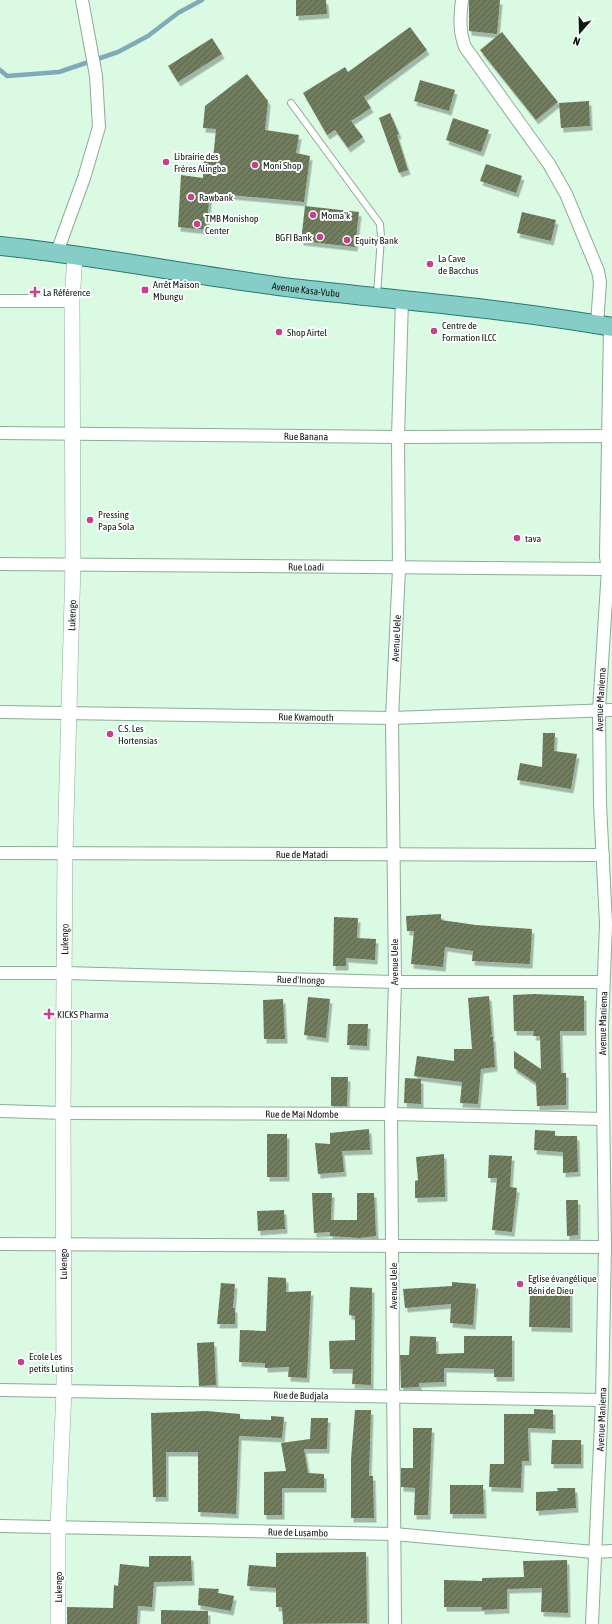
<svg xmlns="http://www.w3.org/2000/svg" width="612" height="1624" font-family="'Asap Condensed',sans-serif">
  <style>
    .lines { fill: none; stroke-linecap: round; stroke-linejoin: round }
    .stream { stroke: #81aab9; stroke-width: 4.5 }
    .building { fill: url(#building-hatch); filter: url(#shadow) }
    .service-casing { stroke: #8dac97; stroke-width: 8 }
    .minor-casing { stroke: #8dac97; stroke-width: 14 }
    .tertiary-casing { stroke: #8dac97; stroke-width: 16 }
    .primary-casing { stroke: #287971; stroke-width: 20 }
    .service { stroke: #fff; stroke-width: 6 }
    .minor { stroke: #fff; stroke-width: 12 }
    .tertiary { stroke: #fff; stroke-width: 15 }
    .primary { stroke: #86cdc8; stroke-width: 18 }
    .poi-dot { fill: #c3428b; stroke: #fefefe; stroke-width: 1.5 }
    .labels { text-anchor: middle; stroke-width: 4; stroke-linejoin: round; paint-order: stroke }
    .poi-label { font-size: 10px; fill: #0e1912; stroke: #fefefe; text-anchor: start }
    .street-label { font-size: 10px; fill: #0e1912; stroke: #fefefe }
  </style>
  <defs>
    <pattern id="building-hatch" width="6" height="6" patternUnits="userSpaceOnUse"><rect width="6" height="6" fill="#727b5e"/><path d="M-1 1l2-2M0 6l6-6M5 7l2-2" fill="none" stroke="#5c644c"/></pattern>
    <filter id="shadow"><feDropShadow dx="2.5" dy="4.5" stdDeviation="0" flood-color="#0004"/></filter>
  </defs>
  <rect width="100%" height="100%" fill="#dafae4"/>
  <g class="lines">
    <path class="stream" d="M 0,70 L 7,76 L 59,72 L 118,52 L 148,36 L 178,13 L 202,0"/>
  </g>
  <g class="building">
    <path d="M 296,0 L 326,0 L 327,14 L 296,16 Z"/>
    <path d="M 469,0 L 500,0 L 497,34 L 469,31 Z"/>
    <path d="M 410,27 L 427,50 L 364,97 L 371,108 L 351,121 L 363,137 L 348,148 L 335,130 L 327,135 L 303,93 L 345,67 L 348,72 Z"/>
    <path d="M 502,32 L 558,102 L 536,120 L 480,50 Z"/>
    <path d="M 212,38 L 222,54 L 178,82 L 168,66 Z"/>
    <path d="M 247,74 L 268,101 L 265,130 L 299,135 L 296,153 L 310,156 L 304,202 L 210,193 L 206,230 L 178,227 L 181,175 L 203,178 L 204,159 L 213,159 L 216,129 L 203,128 L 205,106 Z"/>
    <path d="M 420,80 L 455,90 L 449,111 L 414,101 Z"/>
    <path d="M 589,101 L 590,126 L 561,128 L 559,103 Z"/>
    <path d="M 390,113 L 399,134 L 397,135 L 408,170 L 399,173 L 379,118 Z"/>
    <path d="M 453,118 L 489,130 L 481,152 L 446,140 Z"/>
    <path d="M 486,164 L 522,176 L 516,193 L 480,181 Z"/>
    <path d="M 305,206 L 359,212 L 355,247 L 301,241 Z"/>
    <path d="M 522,212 L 556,220 L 551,241 L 517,233 Z"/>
    <path d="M 543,733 L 555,733 L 554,751 L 577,754 L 571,789 L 517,780 L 520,763 L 542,767 Z"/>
    <path d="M 441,914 L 441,920 L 476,925 L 532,929 L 530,964 L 472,961 L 473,951 L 445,947 L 443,967 L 411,964 L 414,931 L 407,931 L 406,916 Z"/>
    <path d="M 334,917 L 358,918 L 357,938 L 376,939 L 375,960 L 346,958 L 346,966 L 333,966 Z"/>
    <path d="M 534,994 L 584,996 L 584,1031 L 560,1031 L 561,1073 L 566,1073 L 566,1105 L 537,1106 L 536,1083 L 514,1068 L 514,1051 L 541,1069 L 540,1036 L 533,1036 L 534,1031 L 514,1031 L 513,995 Z"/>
    <path d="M 489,996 L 492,1035 L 489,1035 L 493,1037 L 495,1067 L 481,1069 L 478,1104 L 460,1103 L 462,1082 L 414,1076 L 417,1056 L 454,1061 L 454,1049 L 472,1049 L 468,998 Z"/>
    <path d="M 308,997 L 330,999 L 326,1038 L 304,1035 Z"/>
    <path d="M 283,999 L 285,1039 L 264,1039 L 263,1000 Z"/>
    <path d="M 348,1024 L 368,1024 L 367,1046 L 347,1045 Z"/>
    <path d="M 331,1077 L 348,1077 L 347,1106 L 331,1106 Z"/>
    <path d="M 405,1078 L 421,1079 L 421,1104 L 404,1103 Z"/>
    <path d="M 369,1129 L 370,1150 L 342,1151 L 344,1172 L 318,1174 L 315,1143 L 330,1144 L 330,1133 Z"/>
    <path d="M 535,1130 L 555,1131 L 555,1136 L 577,1136 L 578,1172 L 563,1173 L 563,1152 L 534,1150 Z"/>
    <rect x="267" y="1134" width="20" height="43"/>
    <path d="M 444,1154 L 445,1197 L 415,1198 L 415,1181 L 418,1180 L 416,1157 Z"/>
    <path d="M 489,1155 L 512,1156 L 510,1187 L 517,1188 L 512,1232 L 492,1230 L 497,1178 L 488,1178 Z"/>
    <path d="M 312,1193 L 332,1193 L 331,1220 L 357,1220 L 357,1193 L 374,1193 L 376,1236 L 359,1238 L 330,1236 L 330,1232 L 314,1233 Z"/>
    <path d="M 566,1200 L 578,1200 L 578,1235 L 567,1236 Z"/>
    <path d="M 284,1210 L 285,1229 L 258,1231 L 257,1211 Z"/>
    <path d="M 268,1277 L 286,1278 L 286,1292 L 311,1291 L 307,1378 L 288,1377 L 289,1367 L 265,1368 L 265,1363 L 239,1362 L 240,1330 L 266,1331 Z"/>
    <path d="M 452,1282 L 476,1284 L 473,1325 L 450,1323 L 451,1304 L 405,1308 L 403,1289 L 452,1286 Z"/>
    <path d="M 221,1283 L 235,1284 L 233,1308 L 235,1308 L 235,1324 L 217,1324 Z"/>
    <path d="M 350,1287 L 372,1288 L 371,1385 L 352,1384 L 353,1369 L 330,1369 L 329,1341 L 355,1340 L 355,1316 L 349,1315 Z"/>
    <path d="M 530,1289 L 570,1290 L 570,1328 L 529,1327 Z"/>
    <path d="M 410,1336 L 436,1337 L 436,1354 L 464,1353 L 464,1336 L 512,1336 L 512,1377 L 494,1377 L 494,1369 L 444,1368 L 444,1382 L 419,1383 L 419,1387 L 401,1388 L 400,1355 L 409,1355 Z"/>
    <path d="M 214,1342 L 216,1385 L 199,1386 L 197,1343 Z"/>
    <path d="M 534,1409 L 553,1410 L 553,1429 L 528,1428 L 529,1461 L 522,1461 L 521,1488 L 489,1487 L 490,1464 L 504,1464 L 504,1414 L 534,1414 Z"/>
    <path d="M 355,1410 L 371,1410 L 369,1476 L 373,1476 L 374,1518 L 351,1518 L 351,1459 Z"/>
    <path d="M 206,1411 L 240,1414 L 240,1419 L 271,1420 L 271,1416 L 284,1417 L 282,1438 L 239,1436 L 236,1514 L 198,1512 L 198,1452 L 166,1452 L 166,1497 L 153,1497 L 151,1413 Z"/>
    <path d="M 311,1418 L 328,1418 L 327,1449 L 304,1449 L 308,1473 L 324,1474 L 324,1488 L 282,1488 L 282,1515 L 264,1515 L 264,1472 L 286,1471 L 281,1443 L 310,1439 Z"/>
    <path d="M 413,1428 L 432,1428 L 428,1515 L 414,1515 L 415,1488 L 401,1487 L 401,1468 L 413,1468 Z"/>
    <path d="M 552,1440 L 581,1440 L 581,1464 L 551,1464 Z"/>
    <path d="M 450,1485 L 483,1485 L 484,1514 L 450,1514 Z"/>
    <path d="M 557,1488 L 575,1488 L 576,1508 L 536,1511 L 536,1492 L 558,1491 Z"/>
    <path d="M 366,1552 L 367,1623 L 283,1624 L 282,1607 L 276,1607 L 276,1588 L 247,1586 L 249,1565 L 276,1567 L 276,1553 Z"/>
    <path d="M 149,1556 L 191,1556 L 192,1581 L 154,1582 L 152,1607 L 138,1606 L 137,1624 L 67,1624 L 67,1607 L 113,1608 L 114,1585 L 118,1586 L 120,1564 L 149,1567 Z"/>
    <path d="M 567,1560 L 568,1613 L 541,1612 L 542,1588 L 507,1589 L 507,1609 L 482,1610 L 482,1607 L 444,1607 L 444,1580 L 482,1581 L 482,1578 L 524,1577 L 523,1561 Z"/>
    <path d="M 199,1588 L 219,1589 L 218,1593 L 234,1596 L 231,1611 L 198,1605 Z"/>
    <path d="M 161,1610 L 208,1611 L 208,1624 L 161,1624 Z"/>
  </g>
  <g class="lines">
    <g class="service-casing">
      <path id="service" d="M 291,103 L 380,224 L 381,237 L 377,295"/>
    </g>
    <g class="minor-casing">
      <g id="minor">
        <path d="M 462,0 C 460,17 459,31 465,47 L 549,164 L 566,194 L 598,271 L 600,282 L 597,324"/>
        <path d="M 57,252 L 84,178 L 99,127 L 96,76 L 82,0"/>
        <path d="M 0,301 L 72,301"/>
        <path id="s1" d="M 0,433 L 398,437 L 612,436"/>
        <path id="s2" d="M 0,564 L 612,569"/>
        <path id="s3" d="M 0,712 L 392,718 L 612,710"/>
        <path id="s4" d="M 0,853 L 603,855"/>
        <path id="s5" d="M 0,973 L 65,973 L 395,982 L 603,982"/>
        <path id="s6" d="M 0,1111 L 63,1113 L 391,1114 L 603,1119"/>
        <path d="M 0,1244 L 605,1247"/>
        <path id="s7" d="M 0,1390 L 602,1400"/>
        <path id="s8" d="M 0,1526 L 394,1534 L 594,1552 L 612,1551"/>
        <path id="s9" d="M 395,1624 L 391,1114 L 395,982 L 392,718 L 399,569 L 398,437 L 402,299"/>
        <path id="s10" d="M 592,1624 L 602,1400 L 605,1247 L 602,1027 L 606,924 L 600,804 L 599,710 L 608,569 L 606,557 L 610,327"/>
      </g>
    </g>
    <g class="tertiary-casing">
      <g id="tertiary">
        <path id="s11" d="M 58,1624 L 58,1526 L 64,1391 L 63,1113 L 65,854 L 73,564 L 72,301 L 75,255"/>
      </g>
    </g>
    <g class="primary-casing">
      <g id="primary">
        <path id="s12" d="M 0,246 C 101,256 200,277 301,289 C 405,301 509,309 612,327"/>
      </g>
    </g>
    <use href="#service" class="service"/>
    <use href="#minor" class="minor"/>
    <use href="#tertiary" class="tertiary"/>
    <use href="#primary" class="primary"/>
  </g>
  <g class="poi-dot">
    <circle cx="166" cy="162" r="4"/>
    <circle cx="255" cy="165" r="4"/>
    <circle cx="191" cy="197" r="4"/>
    <circle cx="313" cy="215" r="4"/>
    <circle cx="197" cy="224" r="4"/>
    <circle cx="320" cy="237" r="4"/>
    <circle cx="347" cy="240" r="4"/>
    <circle cx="430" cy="264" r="4"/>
    <rect x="141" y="286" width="8" height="8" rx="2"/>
    <path d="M33 286h4v4h4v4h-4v4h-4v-4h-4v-4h4z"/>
    <circle cx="434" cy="331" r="4"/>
    <circle cx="279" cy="332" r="4"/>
    <circle cx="90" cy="520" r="4"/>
    <circle cx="517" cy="538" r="4"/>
    <circle cx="110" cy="734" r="4"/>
    <path d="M47 1008h4v4h4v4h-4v4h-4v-4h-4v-4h4z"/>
    <circle cx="520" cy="1284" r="4"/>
    <circle cx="21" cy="1362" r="4"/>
  </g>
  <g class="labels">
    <g class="poi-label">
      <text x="174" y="160">Librairie des<tspan x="174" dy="12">Fréres Alingba</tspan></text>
      <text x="263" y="169">Moni Shop</text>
      <text x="199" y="201">Rawbank</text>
      <text x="321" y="219">Moma'k</text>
      <text x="205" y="222">TMB Monishop<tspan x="205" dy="12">Center</tspan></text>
      <text x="312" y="241" text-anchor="end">BGFI Bank</text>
      <text x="355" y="244">Equity Bank</text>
      <text x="438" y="262">La Cave<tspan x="438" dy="12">de Bacchus</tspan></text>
      <text x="153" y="288">Arrêt Maison<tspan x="153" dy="12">Mbungu</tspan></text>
      <text x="43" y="296">La Référence</text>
      <text x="442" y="329">Centre de<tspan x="442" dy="12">Formation ILCC</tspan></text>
      <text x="287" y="336">Shop Airtel</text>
      <text x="98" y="518">Pressing<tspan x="98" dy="12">Papa Sola</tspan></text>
      <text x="525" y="542">tava</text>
      <text x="118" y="732">C.S. Les<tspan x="118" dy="12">Hortensias</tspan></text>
      <text x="57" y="1018">KICKS Pharma</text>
      <text x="528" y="1282">Eglise évangélique<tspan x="528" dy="12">Béni de Dieu</tspan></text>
      <text x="29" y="1360">Ecole Les<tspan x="29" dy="12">petits Lutins</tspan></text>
    </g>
    <g class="street-label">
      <text dy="4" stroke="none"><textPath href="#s12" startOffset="309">Avenue Kasa-Vubu</textPath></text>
      <text dy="4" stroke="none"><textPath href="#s1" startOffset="306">Rue Banana</textPath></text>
      <text dy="4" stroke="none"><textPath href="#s2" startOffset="306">Rue Loadi</textPath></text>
      <text dy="4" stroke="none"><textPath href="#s11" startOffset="1009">Lukengo</textPath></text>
      <text dy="4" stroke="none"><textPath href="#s9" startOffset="986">Avenue Uele</textPath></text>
      <text dy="4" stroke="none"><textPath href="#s10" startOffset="925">Avenue Maniema</textPath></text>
      <text dy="4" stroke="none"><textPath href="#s3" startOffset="306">Rue Kwamouth</textPath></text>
      <text dy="4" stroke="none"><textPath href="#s4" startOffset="302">Rue de Matadi</textPath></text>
      <text dy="4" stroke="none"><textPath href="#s11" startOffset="685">Lukengo</textPath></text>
      <text transform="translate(394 962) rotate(-90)" y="4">Avenue Uele</text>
      <text dy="4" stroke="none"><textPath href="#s5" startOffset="301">Rue d'Inongo</textPath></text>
      <text dy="4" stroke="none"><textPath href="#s10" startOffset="601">Avenue Maniema</textPath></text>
      <text dy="4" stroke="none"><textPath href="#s6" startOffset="302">Rue de Mai Ndombe</textPath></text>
      <text transform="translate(63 1264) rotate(-90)" y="4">Lukengo</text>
      <text transform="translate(393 1286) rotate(-90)" y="4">Avenue Uele</text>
      <text dy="4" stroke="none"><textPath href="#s7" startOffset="301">Rue de Budjala</textPath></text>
      <text dy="4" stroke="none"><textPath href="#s10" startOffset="205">Avenue Maniema</textPath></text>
      <text dy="4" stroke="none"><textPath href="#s8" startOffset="298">Rue de Lusambo</textPath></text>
      <text transform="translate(58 1587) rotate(-90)" y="4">Lukengo</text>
    </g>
  </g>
  <g transform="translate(580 32) rotate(200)" stroke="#fefefe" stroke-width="3" paint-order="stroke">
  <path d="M0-3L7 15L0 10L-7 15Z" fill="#0e1912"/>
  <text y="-6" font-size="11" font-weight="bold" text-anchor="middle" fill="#0e1912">N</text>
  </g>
</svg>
